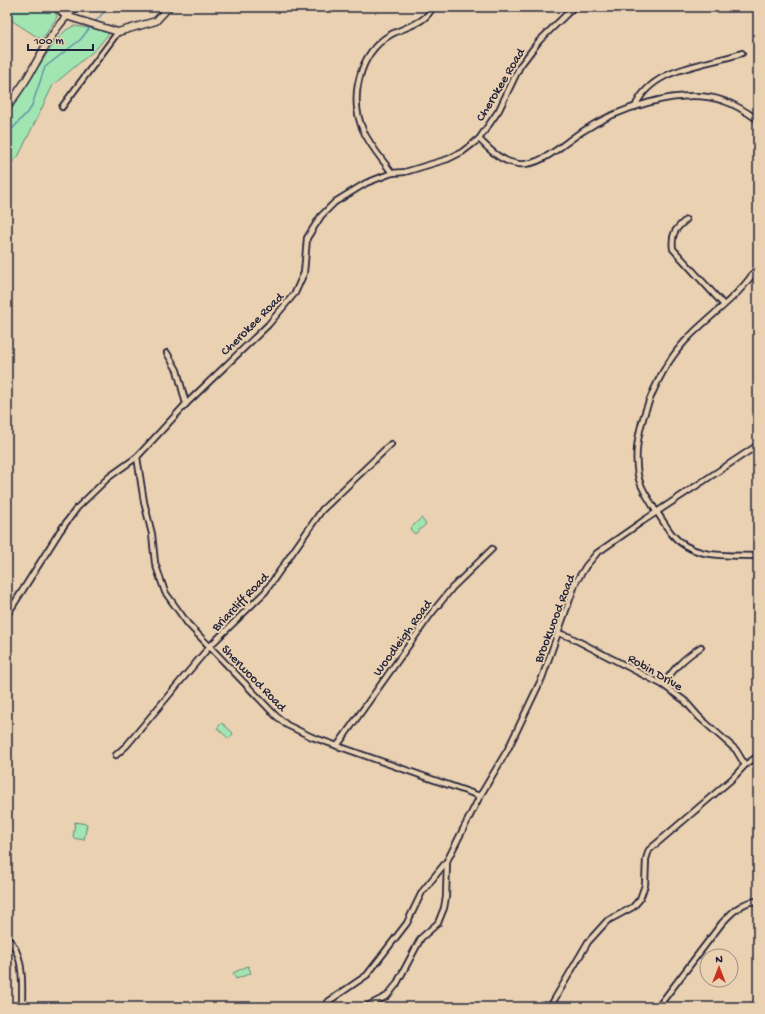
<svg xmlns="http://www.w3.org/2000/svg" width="765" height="1014" font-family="'Gochi Hand',sans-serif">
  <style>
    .green { fill: #a1e6b2; stroke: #628476 }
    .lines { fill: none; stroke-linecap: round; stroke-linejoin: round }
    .stream { stroke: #6392a7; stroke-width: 1.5 }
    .street-casing { stroke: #22223b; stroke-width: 8 }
    .secondary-casing { stroke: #22223b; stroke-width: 9 }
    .street { stroke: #e9d1b1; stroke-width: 4.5 }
    .secondary { stroke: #e9d1b1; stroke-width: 6 }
    .labels { text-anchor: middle; stroke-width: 4; stroke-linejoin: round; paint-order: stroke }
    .street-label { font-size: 13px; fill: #22223b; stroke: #e9d1b1 }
  </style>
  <rect width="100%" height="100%" fill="#e9d1b1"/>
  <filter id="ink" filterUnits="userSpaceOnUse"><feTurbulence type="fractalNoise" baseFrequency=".025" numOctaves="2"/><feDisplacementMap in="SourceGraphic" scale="8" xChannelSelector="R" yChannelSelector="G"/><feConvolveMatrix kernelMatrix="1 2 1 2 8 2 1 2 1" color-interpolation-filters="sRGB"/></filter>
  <g filter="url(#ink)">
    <g class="green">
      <path d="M 7,7 L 50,7 L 55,12 L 57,17 L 42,40 L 8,18 L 7,20 Z"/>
      <path d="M 74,26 L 111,31 L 96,49 L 53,85 L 18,157 L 7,167 L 7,114 L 52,46 L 66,30 Z"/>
      <path d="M 421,518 L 426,524 L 415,534 L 410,529 Z"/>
      <path d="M 222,723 L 233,733 L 229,739 L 217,728 Z"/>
      <path d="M 75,822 L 87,824 L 84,840 L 73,838 Z"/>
      <path d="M 248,966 L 251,973 L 236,979 L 233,973 Z"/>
    </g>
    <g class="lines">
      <g class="stream">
        <path d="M 94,23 L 104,12 L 119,7"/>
        <path d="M 7,135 L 31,108 L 45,67 L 80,40 L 92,25"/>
      </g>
      <g class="street-casing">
        <g id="street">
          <path d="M 62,107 L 118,32"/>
          <path d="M 635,107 C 652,66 706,66 742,53"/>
          <path d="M 479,139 C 490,150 501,162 519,164 C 542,166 561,145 580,133 C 615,109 682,86 724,101 C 737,105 747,112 758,120"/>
          <path d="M 392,173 C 382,159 370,146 363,130 C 349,98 359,53 390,35 C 406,26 424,25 433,7"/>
          <path d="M 686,220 C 675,229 671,234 673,249 L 723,304"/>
          <path d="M 758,266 C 741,295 714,312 691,335 C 659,366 630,431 638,475 C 640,488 648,497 654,508 C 660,516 665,525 671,533 C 692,560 728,555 758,556"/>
          <path d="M 167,353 L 177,370 L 186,404"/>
          <path d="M 137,457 L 144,502 L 152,534 L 155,563 L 165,592 L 188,624 L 275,715 L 287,725 L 312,737 L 480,796"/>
          <path d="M 7,615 L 60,531 L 77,508 L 109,477 L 137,457 L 186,404 L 268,325 L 295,293 L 304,273 L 307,238 L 321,216 L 335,202 L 366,183 L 392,173 L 405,172 L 448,159 L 462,152 L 479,139 L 499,110 L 520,66 L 539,41 L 574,7"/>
          <path d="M 558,633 L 570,637 L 663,685 L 685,701 L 699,717 L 736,750 L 745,765"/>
          <path d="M 663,685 C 674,668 684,658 701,647"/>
          <path d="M 337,746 L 431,614 L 452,588 L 492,549"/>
          <path d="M 116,755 L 127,745 L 210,646 L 265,592 L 322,510 L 391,444"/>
          <path d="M 7,938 C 25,953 22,986 22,1007"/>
          <path d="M 324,1007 L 329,1001 L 367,975 L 407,923 L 422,892 L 447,861 L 480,796 L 508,749 L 542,678 L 576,582 L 586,566 L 597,553 L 643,521 L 758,445"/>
          <path d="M 365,1007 L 387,996 L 396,985 L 421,938 L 438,923 L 444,908 L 446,897 L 447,861"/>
          <path d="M 550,1007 L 588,942 L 607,921 L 633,907 L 640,899 L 645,885 L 646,859 L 649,850 L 732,779 L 745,765 L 758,756"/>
          <path d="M 658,1007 L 722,923 C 732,912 743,901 758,901"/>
          <path d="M 755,1007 L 758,1002"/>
        </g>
      </g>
      <g class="secondary-casing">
        <g id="secondary">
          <path d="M 56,7 L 66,16 L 118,32 L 156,21 L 169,7"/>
          <path d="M 7,108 C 13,99 20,89 26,80 C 42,54 53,27 76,7"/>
        </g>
      </g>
      <use href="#street" class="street"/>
      <use href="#secondary" class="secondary"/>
    </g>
  </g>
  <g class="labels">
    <g class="street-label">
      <text transform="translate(499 84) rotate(-59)" y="5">Cherokee Road</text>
      <text transform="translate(251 323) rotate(-45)" y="5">Cherokee Road</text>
      <text transform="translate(239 601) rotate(-46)" y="5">Briarcliff Road</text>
      <text transform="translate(553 618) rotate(-69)" y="5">Brookwood Road</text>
      <text transform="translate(401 637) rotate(-54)" y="5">Woodleigh Road</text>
      <text transform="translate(656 671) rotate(30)" y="5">Robin Drive</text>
      <text transform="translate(255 677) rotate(46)" y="5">Sherwood Road</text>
    </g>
  </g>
  <rect width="765" height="1014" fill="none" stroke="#e9d1b1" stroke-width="24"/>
  <rect x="12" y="12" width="741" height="990" fill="none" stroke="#22223b" stroke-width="1.5" filter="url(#ink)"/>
  <g transform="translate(719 968)"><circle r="19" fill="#e9d1b1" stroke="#998b82"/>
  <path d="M0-3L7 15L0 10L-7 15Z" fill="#c8321e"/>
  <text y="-6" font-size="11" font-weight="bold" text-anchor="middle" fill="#22223b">N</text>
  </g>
  <path d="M28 44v6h65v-6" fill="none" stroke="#22223b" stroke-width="2"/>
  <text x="34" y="44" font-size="12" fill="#22223b" stroke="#e9d1b1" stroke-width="3" paint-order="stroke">100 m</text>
</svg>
